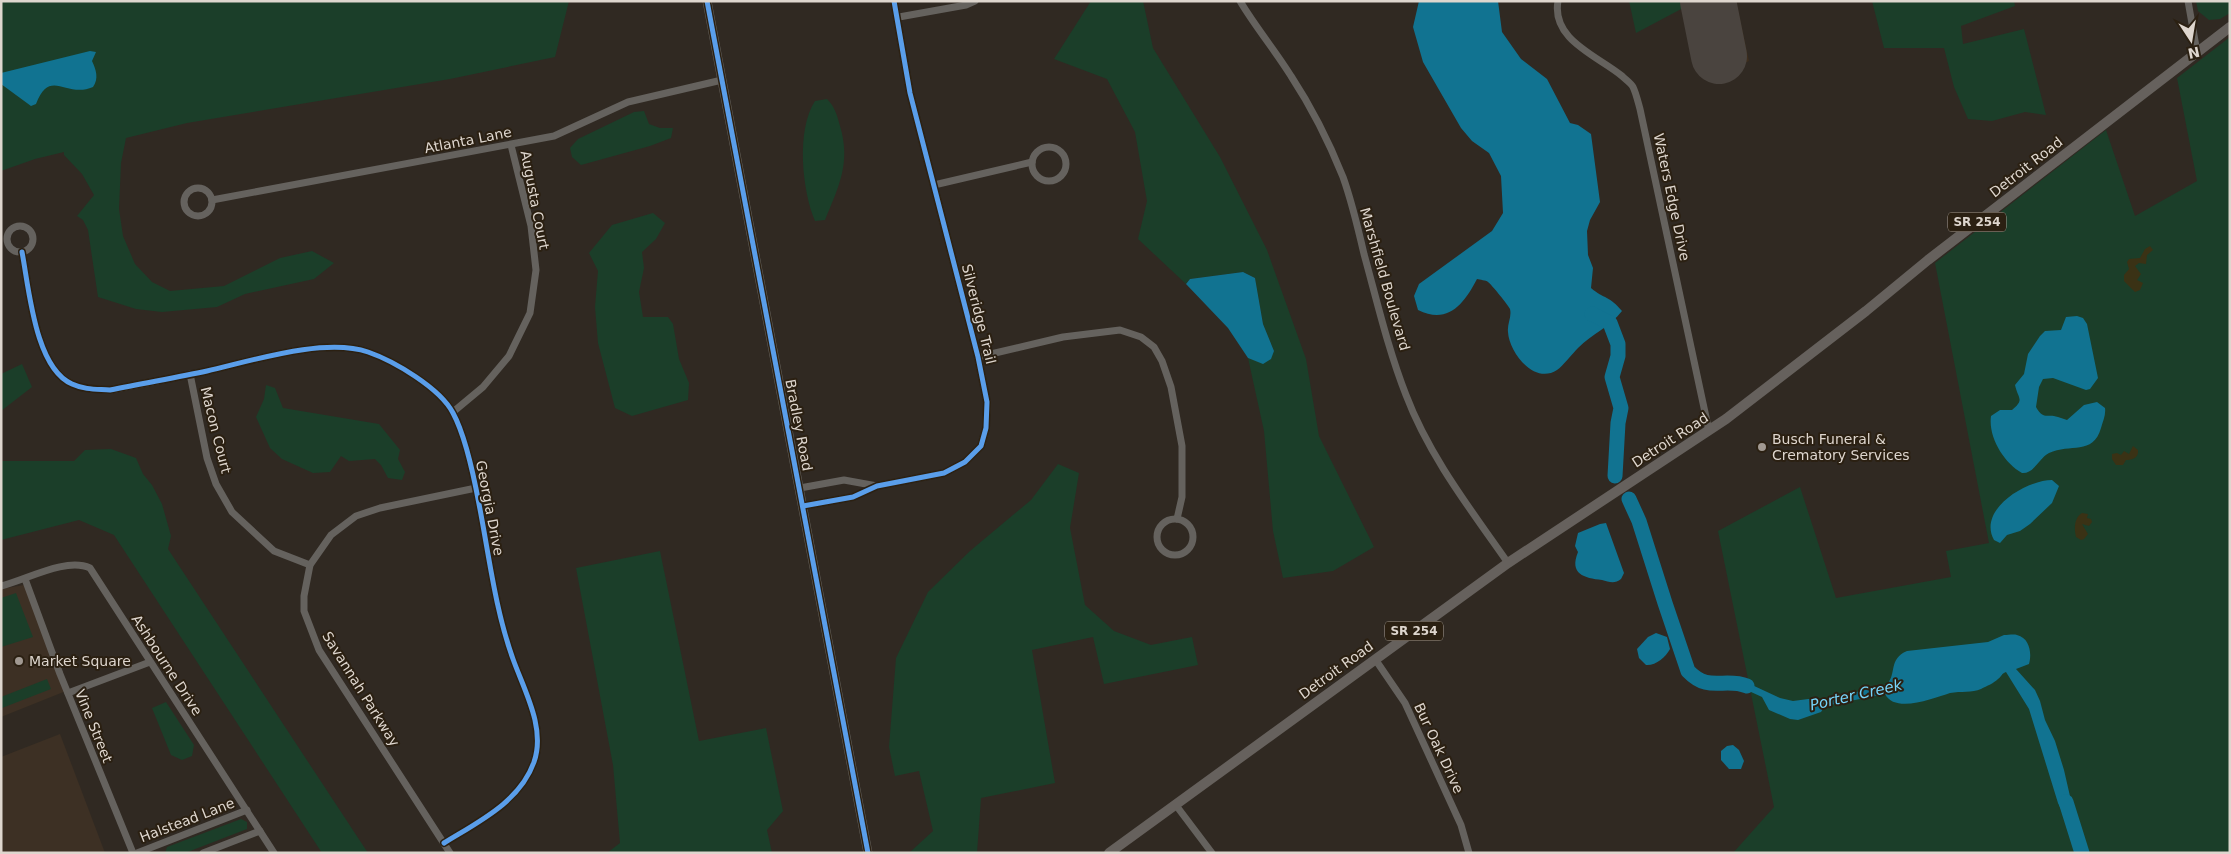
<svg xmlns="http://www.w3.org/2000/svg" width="2231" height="854" font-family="'DejaVu Sans',sans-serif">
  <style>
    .commercial { fill: #3d3024 }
    .built { fill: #3d2e1d }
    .green { fill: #1b3e29 }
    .sand { fill: #3a3215 }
    .water { fill: #117391 }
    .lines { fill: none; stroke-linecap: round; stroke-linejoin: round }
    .river { stroke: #117391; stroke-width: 15 }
    .runway { stroke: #4a443f; stroke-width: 56 }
    .street { stroke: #65625e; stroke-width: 7 }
    .secondary { stroke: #67645f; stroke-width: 9 }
    .primary { stroke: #66615d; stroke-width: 10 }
    .cycleway-casing { stroke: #2b2012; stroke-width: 8 }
    .cycleway { stroke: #5a9eea; stroke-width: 5 }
    .poi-dot { fill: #a19992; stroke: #2b2012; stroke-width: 2 }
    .labels { text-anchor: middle; stroke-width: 4; stroke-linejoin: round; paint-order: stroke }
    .shield { fill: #2b2012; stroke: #a89f96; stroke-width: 1 }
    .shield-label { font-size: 12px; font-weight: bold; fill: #ded6ce }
    .street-label { font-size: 14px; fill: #ded6ce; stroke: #2b2012 }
    .poi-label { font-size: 14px; fill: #ded6ce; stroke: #2b2012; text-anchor: start }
    .water-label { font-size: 15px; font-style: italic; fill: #76d5fb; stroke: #2b2012 }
  </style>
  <rect width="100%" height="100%" fill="#302922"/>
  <g class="commercial">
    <path d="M 24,585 L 66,691 L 1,717 L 1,589 Z"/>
    <path d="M 60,734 L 105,853 L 1,853 L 1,757 Z"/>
  </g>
  <path class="built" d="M 1692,1 L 1736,1 L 1749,61 L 1709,80 Z"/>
  <g class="green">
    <path d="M 1,1 L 569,1 L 555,57 L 450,79 L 187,123 L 126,138 L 121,163 L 119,209 L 123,236 L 135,264 L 152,282 L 170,291 L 224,286 L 280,258 L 312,251 L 334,263 L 314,279 L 245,294 L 217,307 L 162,312 L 136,309 L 98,297 L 88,230 L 83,220 L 77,216 L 94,195 L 82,174 L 64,155 L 64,152 L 35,159 L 1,171 Z"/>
    <path d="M 1091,1 L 1143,1 L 1153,48 L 1220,157 L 1267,250 L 1306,359 L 1319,436 L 1374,547 L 1333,571 L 1283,578 L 1273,531 L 1264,431 L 1248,358 L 1263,363 L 1274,351 L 1263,324 L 1255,278 L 1243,272 L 1190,279 L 1186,284 L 1138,239 L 1147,201 L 1135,132 L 1107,79 L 1054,59 Z"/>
    <path d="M 1629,1 L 1684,1 L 1685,7 L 1636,33 Z"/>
    <path d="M 1872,1 L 2014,1 L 2015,6 L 1961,26 L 1963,44 L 2024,29 L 2046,115 L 2025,112 L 1992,121 L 1968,119 L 1954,87 L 1944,48 L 1884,48 Z"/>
    <path d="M 2196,1 L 2230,1 L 2230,13 L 2220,19 L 2209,20 L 2198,11 Z"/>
    <path d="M 2230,37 L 2230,853 L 1733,853 L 1774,807 L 1718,531 L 1800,487 L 1836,598 L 1951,577 L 1946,551 L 1989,543 L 1935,263 L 2106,130 L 2135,216 L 2197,181 L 2177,78 Z"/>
    <path d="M 827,99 C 835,107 837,115 840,126 C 851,163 839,186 825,220 L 815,221 C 802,190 796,130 815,101 Z"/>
    <path d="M 644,111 L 649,124 L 660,128 L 673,128 L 671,138 L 650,146 L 581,165 L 572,157 L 570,148 L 578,139 L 634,112 Z"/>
    <path d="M 653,213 L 665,223 L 656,239 L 642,252 L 644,268 L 639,292 L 643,317 L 668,317 L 673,324 L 679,359 L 689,383 L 688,400 L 632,416 L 615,408 L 598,343 L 595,307 L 598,271 L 589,253 L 612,225 Z"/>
    <path d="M 22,364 L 32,387 L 1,411 L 1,374 Z"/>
    <path d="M 266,385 L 275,388 L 283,408 L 379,424 L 400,450 L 398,459 L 405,472 L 402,480 L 388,478 L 381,465 L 375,459 L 349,461 L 341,456 L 330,472 L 313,473 L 282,459 L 270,448 L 256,417 L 264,399 Z"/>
    <path d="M 111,449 L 136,458 L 143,474 L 152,485 L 162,504 L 171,536 L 168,549 L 368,853 L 322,853 L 114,535 L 79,520 L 1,540 L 1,461 L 74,461 L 85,450 Z"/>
    <path d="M 1058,464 L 1079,473 L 1070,528 L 1085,605 L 1114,631 L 1151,645 L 1192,637 L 1198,665 L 1104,684 L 1093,637 L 1032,650 L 1055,783 L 981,798 L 977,853 L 909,853 L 933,831 L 919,771 L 895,776 L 889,747 L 896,658 L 928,592 L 970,551 L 1031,500 Z"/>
    <path d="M 660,551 L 699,741 L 766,728 L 783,811 L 767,830 L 772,853 L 607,853 L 620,843 L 613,765 L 576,568 Z"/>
    <path d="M 16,593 L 33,637 L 1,647 L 1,598 Z"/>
    <path d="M 47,679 L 51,689 L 2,708 L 1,697 Z"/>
    <path d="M 166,702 L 194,745 L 192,756 L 182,760 L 171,755 L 152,708 Z"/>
    <path d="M 241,819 L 247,822 L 247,829 L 185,853 L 165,853 L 167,847 Z"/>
  </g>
  <g class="sand">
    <path d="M 2150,246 L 2153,250 L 2147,255 L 2146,264 L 2139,263 L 2135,266 L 2141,274 L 2137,280 L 2143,283 L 2140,290 L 2135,292 L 2124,281 L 2124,275 L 2129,269 L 2127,262 L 2129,259 L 2140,258 L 2145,249 Z"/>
    <path d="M 2133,446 L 2138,450 C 2139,458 2132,460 2126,460 L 2123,465 L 2116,465 L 2112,459 L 2112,454 L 2117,453 L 2121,455 L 2124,451 L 2129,454 Z"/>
    <path d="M 2082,513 L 2088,514 L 2087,518 L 2091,519 L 2092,522 L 2089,526 L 2082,524 L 2088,534 L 2084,539 L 2081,540 L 2076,537 C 2074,528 2074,518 2082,513 Z"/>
  </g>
  <g class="water">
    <path d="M 1419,1 L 1498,1 L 1502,32 L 1521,59 L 1547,79 L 1570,123 L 1578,125 L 1591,134 L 1600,202 L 1590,220 L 1587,231 L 1588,255 L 1593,268 L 1591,288 C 1604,299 1610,296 1622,311 C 1610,327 1592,334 1578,348 C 1572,354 1563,366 1557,370 C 1534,385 1509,352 1508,332 C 1507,324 1512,317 1510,309 C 1508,305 1492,285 1488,282 C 1486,280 1480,280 1477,279 C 1464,304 1448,325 1418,310 L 1414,296 L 1419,284 L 1492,231 L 1503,213 L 1501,176 L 1489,153 L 1472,141 L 1461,128 L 1423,62 L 1413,27 Z"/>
    <path d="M 90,51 L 96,52 L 92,61 C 96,70 99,78 93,87 C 66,99 50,67 36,104 L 31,106 L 1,84 L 1,73 Z"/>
    <path d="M 1243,272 L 1255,278 L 1263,324 L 1274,351 L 1271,359 L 1263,364 L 1248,358 L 1228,328 L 1186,284 L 1190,279 Z"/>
    <path d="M 2077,316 L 2083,318 L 2087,324 L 2098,378 L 2090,389 L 2086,390 L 2053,378 L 2043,379 L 2039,387 L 2036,407 C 2044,421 2047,413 2058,417 C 2061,418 2064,419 2067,420 L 2084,405 L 2097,402 L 2105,408 C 2106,415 2103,421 2101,428 C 2093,456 2070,443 2049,453 C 2039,458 2034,474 2022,473 C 2004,463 1988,437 1991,416 L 2000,410 L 2012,410 C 2025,399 2018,399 2015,385 L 2024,374 L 2028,354 L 2040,336 L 2045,331 L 2061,330 L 2066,317 Z"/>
    <path d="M 2052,480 L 2059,486 L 2052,503 L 2030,524 L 2020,531 L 2007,535 L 2000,543 L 1994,540 C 1977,509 2027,480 2052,480 Z"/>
    <path d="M 1606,523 L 1624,573 L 1621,579 C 1615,584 1609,582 1602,580 C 1584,578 1569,574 1578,552 L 1575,546 L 1578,533 L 1600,524 Z"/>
    <path d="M 1656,633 L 1667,637 L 1670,649 C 1666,657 1655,666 1646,665 L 1639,658 L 1637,649 L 1648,637 Z"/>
    <path d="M 2004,635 C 2008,635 2014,634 2017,635 C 2030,638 2032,654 2029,664 L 2016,669 L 2035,690 L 2040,701 L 2045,720 L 2055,741 L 2064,770 L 2075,818 L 2068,823 L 2058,803 L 2029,709 L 2006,672 C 2001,674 2002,676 1998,679 C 1994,683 1987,686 1981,689 C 1972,693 1961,691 1950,693 C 1934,698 1895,714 1885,694 L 1825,706 L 1821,712 L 1798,720 L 1790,719 L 1769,710 L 1762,697 L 1738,686 L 1728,685 L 1730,678 L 1737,678 L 1780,698 L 1793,701 L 1816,698 L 1822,701 L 1887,684 C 1897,674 1888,659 1907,651 L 1988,642 Z"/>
    <path d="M 1727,746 L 1733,745 L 1739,750 L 1744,761 L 1741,769 L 1729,769 L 1721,760 L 1721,751 Z"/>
  </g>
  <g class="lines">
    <g class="river">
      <path d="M 1592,314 L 1610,323 L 1618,344 L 1618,356 L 1612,377 L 1621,408 L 1618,423 L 1615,476"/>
      <path d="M 1629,499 L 1639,521 L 1665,603 L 1688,671 C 1709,693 1724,677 1747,686"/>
      <path d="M 2066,802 L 2082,853"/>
    </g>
    <path class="runway" d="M 1708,1 L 1719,56"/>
    <g class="street">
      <path d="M 1240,1 C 1256,28 1275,50 1291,76 C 1312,108 1329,142 1343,177 C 1352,202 1358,228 1364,254 C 1377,301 1388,349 1406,395 C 1429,456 1471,510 1508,563"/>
      <path d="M 1558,1 C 1551,40 1598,56 1622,76 C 1625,79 1631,83 1633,87 C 1636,93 1638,102 1640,109 L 1709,431"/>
      <path d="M 2188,1 L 2197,52"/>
      <path d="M 899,17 L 966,5 L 975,1"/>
      <circle cx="1049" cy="164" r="17"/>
      <path d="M 934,185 L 1032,162"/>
      <circle cx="198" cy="202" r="14"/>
      <path d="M 212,200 L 554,136 L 628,102 L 722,80"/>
      <circle cx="20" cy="239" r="13"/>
      <path d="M 22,252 C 29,288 35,368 72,384 C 85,390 97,389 110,390 C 143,383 175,378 207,371 C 251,361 325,337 368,352 C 394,361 440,388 453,413 C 466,437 474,477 479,504 C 489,555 495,609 513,659 C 524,690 546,728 534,762 C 520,802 478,822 444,843"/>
      <path d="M 978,357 L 1063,337 L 1120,330 L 1141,337 L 1154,347 L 1162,361 L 1171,387 L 1182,446 L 1182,497 L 1177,519"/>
      <path d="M 190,374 L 207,458 L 216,484 L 232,512 L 274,551 L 310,565"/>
      <path d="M 453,412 L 483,387 L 509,356 L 530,313 L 536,270 L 531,226 L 511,145"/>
      <path d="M 800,488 L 844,480 L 877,486"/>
      <path d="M 803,506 L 853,497 L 877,486 L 944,473 L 965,462 L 981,446 L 986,428 L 987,402 L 978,357 L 910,93 L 894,1"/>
      <circle cx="1175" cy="537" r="18"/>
      <path d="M 25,579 L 60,674 L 133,853"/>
      <path d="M 1,586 C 26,580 66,557 90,568 L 274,853"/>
      <path d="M 1375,659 L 1405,703 L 1461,825 L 1469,853"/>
      <path d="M 68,693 L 150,662"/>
      <path d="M 1175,804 L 1212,853"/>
      <path d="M 137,853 L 247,810"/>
      <path d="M 203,853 L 260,831"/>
      <path d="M 450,853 L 319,650 L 304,611 L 304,596 L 310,565 L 331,535 L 356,516 L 380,508 L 476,488"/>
    </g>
    <path class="secondary" d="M 707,1 L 868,853"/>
    <path class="primary" d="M 1109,853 L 1508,563 L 1726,419 L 1866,311 L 1928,260 L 2230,27"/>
    <g class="cycleway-casing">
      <g id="cycleway">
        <path d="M 707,1 L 868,853"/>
        <path d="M 22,252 C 29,288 35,368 72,384 C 85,390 97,389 110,390 C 143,383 175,378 207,371 C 251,361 325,337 368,352 C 394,361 440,388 453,413 C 466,437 474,477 479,504 C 489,555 495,609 513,659 C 524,690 546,728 534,762 C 520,802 478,822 444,843"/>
        <path d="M 803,506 L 853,497 L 877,486 L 944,473 L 965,462 L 981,446 L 986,428 L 987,402 L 978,357 L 910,93 L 894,1"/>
      </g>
    </g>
    <use href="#cycleway" class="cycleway"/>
  </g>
  <g class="poi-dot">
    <circle cx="1762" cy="447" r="5"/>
    <circle cx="19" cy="661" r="5"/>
  </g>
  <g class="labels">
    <g class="shield">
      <rect x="1948" y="212.5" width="58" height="19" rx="4"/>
      <rect x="1385" y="621.5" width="58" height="19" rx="4"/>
    </g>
    <g class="shield-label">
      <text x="1977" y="226">SR 254</text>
      <text x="1414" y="635">SR 254</text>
    </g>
    <g class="street-label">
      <text transform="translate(468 140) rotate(-11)" y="5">Atlanta Lane</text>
      <text transform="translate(2026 167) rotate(-38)" y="5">Detroit Road</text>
      <text transform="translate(1672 197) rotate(78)" y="5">Waters Edge Drive</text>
      <text transform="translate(535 200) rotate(79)" y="5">Augusta Court</text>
      <text transform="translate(1385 279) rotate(74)" y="5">Marshfield Boulevard</text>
      <text transform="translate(979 314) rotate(76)" y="5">Silveridge Trail</text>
      <text transform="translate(799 425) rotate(79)" y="5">Bradley Road</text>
      <text transform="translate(216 430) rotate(76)" y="5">Macon Court</text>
      <text transform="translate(1670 440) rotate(-33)" y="5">Detroit Road</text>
      <text transform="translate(490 508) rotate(79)" y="5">Georgia Drive</text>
      <text transform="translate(167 665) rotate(57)" y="5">Ashbourne Drive</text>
      <text transform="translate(1336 670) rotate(-36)" y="5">Detroit Road</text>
      <text transform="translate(361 689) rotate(58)" y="5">Savannah Parkway</text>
      <text transform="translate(94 726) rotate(68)" y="5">Vine Street</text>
      <text transform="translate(1439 748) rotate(65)" y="5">Bur Oak Drive</text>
      <text transform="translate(187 820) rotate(-21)" y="5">Halstead Lane</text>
    </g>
    <g class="poi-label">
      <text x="1772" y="444">Busch Funeral &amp;<tspan x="1772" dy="16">Crematory Services</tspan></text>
      <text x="29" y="666">Market Square</text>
    </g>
    <g class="water-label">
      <text transform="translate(1856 695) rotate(-13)" y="5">Porter Creek</text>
    </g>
  </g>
  <rect width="2231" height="854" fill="none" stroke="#ded6ce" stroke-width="5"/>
  <g transform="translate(2191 40) rotate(168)" stroke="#2b2012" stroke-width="4" paint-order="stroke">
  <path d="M0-4L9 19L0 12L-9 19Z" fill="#ded6ce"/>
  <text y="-8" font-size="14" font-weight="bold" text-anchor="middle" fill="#ded6ce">N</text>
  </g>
</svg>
